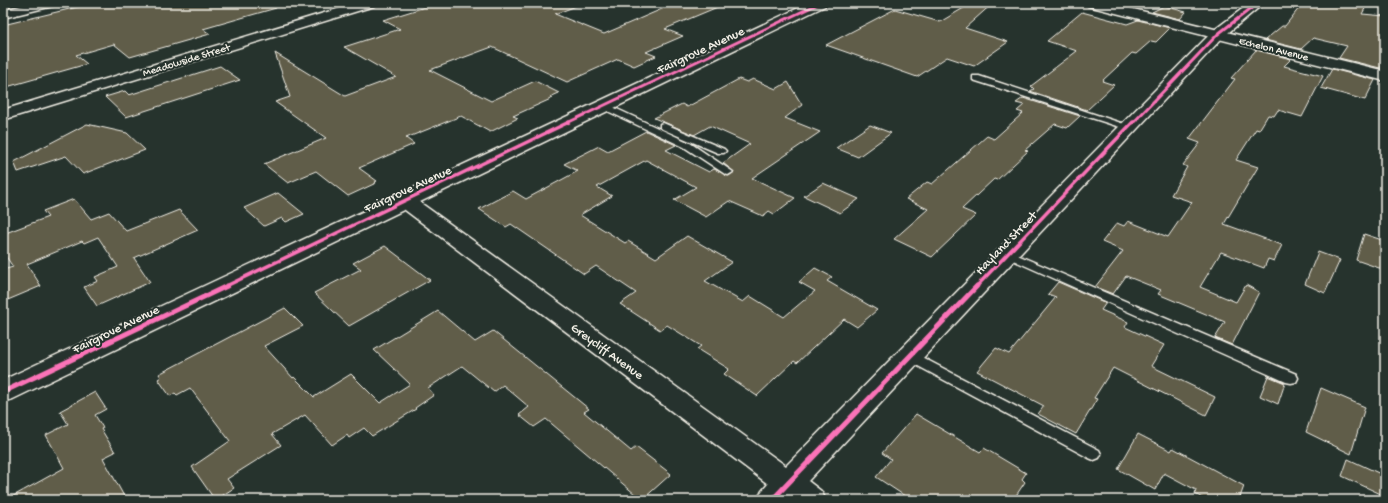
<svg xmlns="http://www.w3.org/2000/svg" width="1388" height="503" font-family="'Gochi Hand',sans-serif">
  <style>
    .building { fill: #605d4a; stroke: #f4f1e8 }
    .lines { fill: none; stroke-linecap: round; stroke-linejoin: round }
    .lane-casing { stroke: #f4f1e8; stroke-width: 3 }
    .street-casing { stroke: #f4f1e8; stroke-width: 3 }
    .secondary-casing { stroke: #f4f1e8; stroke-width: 3 }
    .lane { fill: #26332d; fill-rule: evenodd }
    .street { fill: #26332d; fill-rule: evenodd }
    .secondary { fill: #26332d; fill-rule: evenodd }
    .cycleway-far2-casing { stroke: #26332d; stroke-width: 4.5 }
    .cycleway-far1-casing { stroke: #26332d; stroke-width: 6 }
    .cycleway-casing { stroke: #26332d; stroke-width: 8 }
    .cycleway-far2 { stroke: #fb73b8; stroke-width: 3 }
    .cycleway-far1 { stroke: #fb73b8; stroke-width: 3.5 }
    .cycleway { stroke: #fb73b8; stroke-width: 5 }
    .labels { text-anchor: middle; stroke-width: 4; stroke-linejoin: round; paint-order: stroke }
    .far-street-label { font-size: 11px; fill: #f4f1e8; stroke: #26332d }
    .street-label { font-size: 13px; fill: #f4f1e8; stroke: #26332d }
  </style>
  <rect width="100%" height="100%" fill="#26332d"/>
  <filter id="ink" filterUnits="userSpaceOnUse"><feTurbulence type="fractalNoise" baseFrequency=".025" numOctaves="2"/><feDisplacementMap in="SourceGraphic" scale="8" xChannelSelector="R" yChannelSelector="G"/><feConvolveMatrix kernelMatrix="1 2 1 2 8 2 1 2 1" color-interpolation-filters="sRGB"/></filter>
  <g filter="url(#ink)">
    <g class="building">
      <path d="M 94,3 L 275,3 L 276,8 L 203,29 L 210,34 L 130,57 L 114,44 L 76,55 L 87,64 L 3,88 L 3,25 Z"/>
      <path d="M 438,3 L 452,3 L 461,7 L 474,3 L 579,3 L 579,5 L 555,14 L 604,34 L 676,3 L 727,3 L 665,29 L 683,36 L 646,52 L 656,56 L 634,66 L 618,59 L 567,82 L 492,47 L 430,70 L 491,101 L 535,81 L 559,93 L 550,97 L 553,98 L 513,116 L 518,118 L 490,132 L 461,116 L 406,138 L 414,144 L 359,168 L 377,181 L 375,182 L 376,183 L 348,196 L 316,171 L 288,183 L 264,164 L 326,138 L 275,102 L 290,97 L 275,53 L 345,96 L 396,77 L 344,47 L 400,29 L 383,20 Z"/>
      <path d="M 972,3 L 993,3 L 965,28 L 1008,42 L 974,66 L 947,57 L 917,77 L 826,45 L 895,9 L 940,22 Z"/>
      <path d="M 1303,3 L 1368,3 L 1362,14 L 1385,16 L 1385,59 L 1380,68 L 1339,58 L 1347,46 L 1313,38 L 1301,49 L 1265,40 L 1282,26 L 1285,26 Z"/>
      <path d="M 1164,6 L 1186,12 L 1180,19 L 1152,12 Z"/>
      <path d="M 1082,12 L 1127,24 L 1138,20 L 1170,28 L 1156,42 L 1151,41 L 1136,54 L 1132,53 L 1102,81 L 1114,85 L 1087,110 L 1030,91 L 1034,89 L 1031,86 L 1077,51 L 1047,41 Z"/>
      <path d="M 1256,50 L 1291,59 L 1284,66 L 1323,76 L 1302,117 L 1278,110 L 1274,116 L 1268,115 L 1259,130 L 1256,129 L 1236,160 L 1258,167 L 1224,224 L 1282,245 L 1274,261 L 1268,259 L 1264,268 L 1221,252 L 1200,287 L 1236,302 L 1246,285 L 1259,292 L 1232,345 L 1215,338 L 1225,322 L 1158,294 L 1161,290 L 1126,276 L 1113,294 L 1095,287 L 1123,251 L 1102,242 L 1117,223 L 1124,226 L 1128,221 L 1168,237 L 1192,202 L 1171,195 L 1187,167 L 1183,165 L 1200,143 L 1189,139 L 1235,79 L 1231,78 Z"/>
      <path d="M 220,66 L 240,80 L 126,117 L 105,97 L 125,91 L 129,95 Z"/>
      <path d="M 1332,69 L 1375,80 L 1365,100 L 1321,88 Z"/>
      <path d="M 739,79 L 747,82 L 753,79 L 776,89 L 788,82 L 802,105 L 785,118 L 820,132 L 752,178 L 795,198 L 774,214 L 769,211 L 763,216 L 729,201 L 706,217 L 674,200 L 696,187 L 646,160 L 597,187 L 612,196 L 580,215 L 625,243 L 628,241 L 656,258 L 687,236 L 732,262 L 705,281 L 743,302 L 750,296 L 784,317 L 815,291 L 799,282 L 815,268 L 832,277 L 827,281 L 877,310 L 857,327 L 844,319 L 797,363 L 794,361 L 757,396 L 724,374 L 729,369 L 697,349 L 701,346 L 667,325 L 660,330 L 620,304 L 636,293 L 596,266 L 584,274 L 511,224 L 506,227 L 479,209 L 513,191 L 526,199 L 578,171 L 564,164 L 599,146 L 608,151 L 646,131 L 676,145 L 666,150 L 709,172 L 714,169 L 729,176 L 734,172 L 723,163 L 750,144 L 710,126 L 694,135 L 654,118 L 682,104 L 687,107 Z"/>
      <path d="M 1023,98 L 1080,116 L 1067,128 L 1055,124 L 1025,150 L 1028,151 L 997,180 L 994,179 L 962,209 L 976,215 L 932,257 L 894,239 L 928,209 L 906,199 L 927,182 L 932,184 L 987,136 L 994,139 L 1023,113 L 1017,111 L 1024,105 L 1016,103 Z"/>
      <path d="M 87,124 L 127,133 L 145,150 L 83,174 L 66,156 L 18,172 L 14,162 Z"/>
      <path d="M 870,125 L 891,133 L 858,157 L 836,148 Z"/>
      <path d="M 823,183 L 859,199 L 840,213 L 804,196 Z"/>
      <path d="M 278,193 L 304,214 L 286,222 L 282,218 L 264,226 L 244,208 Z"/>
      <path d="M 74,199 L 91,219 L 109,212 L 126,231 L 179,210 L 198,230 L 134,258 L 150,282 L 97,306 L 84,287 L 98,281 L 95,277 L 118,267 L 98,237 L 84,243 L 82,241 L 27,264 L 41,286 L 3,302 L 3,270 L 13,267 L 3,252 L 3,234 L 48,217 L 43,211 Z"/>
      <path d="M 1364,234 L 1385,241 L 1385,270 L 1356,260 Z"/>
      <path d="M 385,246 L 430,280 L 349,326 L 314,293 L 361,269 L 353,263 Z"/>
      <path d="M 1318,252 L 1340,260 L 1325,293 L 1305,284 Z"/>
      <path d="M 1058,282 L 1106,303 L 1101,310 L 1128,322 L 1125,327 L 1164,345 L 1151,366 L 1215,397 L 1206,415 L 1113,368 L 1094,398 L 1097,399 L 1076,434 L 1038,414 L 1044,406 L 977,371 L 996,348 L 1009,354 L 1056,297 L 1048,294 Z"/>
      <path d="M 285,308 L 303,326 L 264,346 L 293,378 L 294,377 L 314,397 L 351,374 L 380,403 L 410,384 L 374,350 L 438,311 L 475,342 L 493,331 L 589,409 L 584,412 L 631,451 L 636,447 L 671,474 L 642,500 L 546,419 L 534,427 L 519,415 L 529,407 L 503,385 L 494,392 L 462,366 L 428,388 L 434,395 L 415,408 L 416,409 L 372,436 L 364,428 L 349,438 L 347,435 L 332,445 L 305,415 L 272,434 L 281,445 L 227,479 L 234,488 L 215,500 L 192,467 L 230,441 L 190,388 L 177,395 L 175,393 L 170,396 L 158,379 L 161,377 L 159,374 Z"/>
      <path d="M 1268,376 L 1285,383 L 1278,404 L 1260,396 Z"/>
      <path d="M 1321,388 L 1365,407 L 1351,454 L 1306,432 Z"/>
      <path d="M 95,392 L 106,409 L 95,415 L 103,428 L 101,429 L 115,452 L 103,458 L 126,500 L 6,500 L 64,468 L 46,435 L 68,424 L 60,411 Z"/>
      <path d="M 916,414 L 980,452 L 984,448 L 1026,473 L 1022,479 L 1025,482 L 1013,500 L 911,500 L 876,477 L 891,459 L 882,453 Z"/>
      <path d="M 1138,434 L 1171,451 L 1173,448 L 1244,486 L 1239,500 L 1206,500 L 1195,494 L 1196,490 L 1164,473 L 1155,490 L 1118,469 Z"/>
      <path d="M 1348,459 L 1385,476 L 1385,496 L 1342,476 Z"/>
    </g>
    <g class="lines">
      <g class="lane-casing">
        <g id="lane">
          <path d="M 973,76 L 979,76 L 1133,127 L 1129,130 L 1126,129 L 973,80 Z"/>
          <path d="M 604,103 L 690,143 L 733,172 L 728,175 L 725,174 L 684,147 L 601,108 L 601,104 Z"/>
          <path d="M 663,123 L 724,149 L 726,151 L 724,153 L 718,153 L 660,128 L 660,124 Z"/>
          <path d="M 1008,251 L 1296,374 L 1298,378 L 1296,382 L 1291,383 L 1286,382 L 1004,256 L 1002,254 L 1004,252 Z"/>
          <path d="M 910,351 L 1099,450 L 1101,454 L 1099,458 L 1094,460 L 1089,458 L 905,359 L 904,356 L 905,353 Z"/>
        </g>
      </g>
      <g class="street-casing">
        <g id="street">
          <path d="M 33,3 L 55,3 L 53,6 L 3,18 L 3,10 Z"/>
          <path d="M 357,3 L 376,3 L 374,6 L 3,120 L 3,110 Z"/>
          <path d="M 1250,3 L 1264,3 L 1223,37 L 808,481 L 821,491 L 826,500 L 757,500 L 762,491 L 768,484 L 397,204 L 394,200 L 397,196 L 404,194 L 411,196 L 786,466 L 1213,31 Z"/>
        </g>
      </g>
      <g class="secondary-casing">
        <g id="secondary">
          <path d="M 809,3 L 827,3 L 825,6 L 13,399 L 3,402 L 3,380 Z"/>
          <path d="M 1086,3 L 1109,3 L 1385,71 L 1385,81 L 1088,6 Z"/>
        </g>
      </g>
      <use href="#lane" class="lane"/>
      <use href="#street" class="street"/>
      <use href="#secondary" class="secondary"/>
      <g class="cycleway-far2-casing">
        <g id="cycleway-far2">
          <path d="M 567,123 L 820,3"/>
          <path d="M 1133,123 L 1218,34 L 1258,3"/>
        </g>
      </g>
      <g class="cycleway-far1-casing">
        <g id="cycleway-far1">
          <path d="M 224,287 L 569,122"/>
          <path d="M 976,287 L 1133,122"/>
        </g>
      </g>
      <g class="cycleway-casing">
        <g id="cycleway">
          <path d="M 3,392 L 227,286"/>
          <path d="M 772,500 L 977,286"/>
        </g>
      </g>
      <use href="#cycleway-far2" class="cycleway-far2"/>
      <use href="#cycleway-far1" class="cycleway-far1"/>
      <use href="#cycleway" class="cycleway"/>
    </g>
  </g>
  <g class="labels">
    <g class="far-street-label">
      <text transform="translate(1274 48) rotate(14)" y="4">Echelon Avenue</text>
      <text transform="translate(186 59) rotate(-17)" y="4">Meadowside Street</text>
    </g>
    <g class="street-label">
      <text transform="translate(700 49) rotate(-25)" y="5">Fairgrove Avenue</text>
      <text transform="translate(407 188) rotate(-25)" y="5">Fairgrove Avenue</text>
      <text transform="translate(1005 242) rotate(-46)" y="5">Hayland Street</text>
      <text transform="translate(115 328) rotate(-26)" y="5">Fairgrove Avenue</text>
      <text transform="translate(608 350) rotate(36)" y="5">Greycliff Avenue</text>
    </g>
  </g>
  <rect width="1388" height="503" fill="none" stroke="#26332d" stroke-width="16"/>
  <rect x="8" y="8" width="1372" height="487" fill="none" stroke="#f4f1e8" stroke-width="1.5" filter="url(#ink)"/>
</svg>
